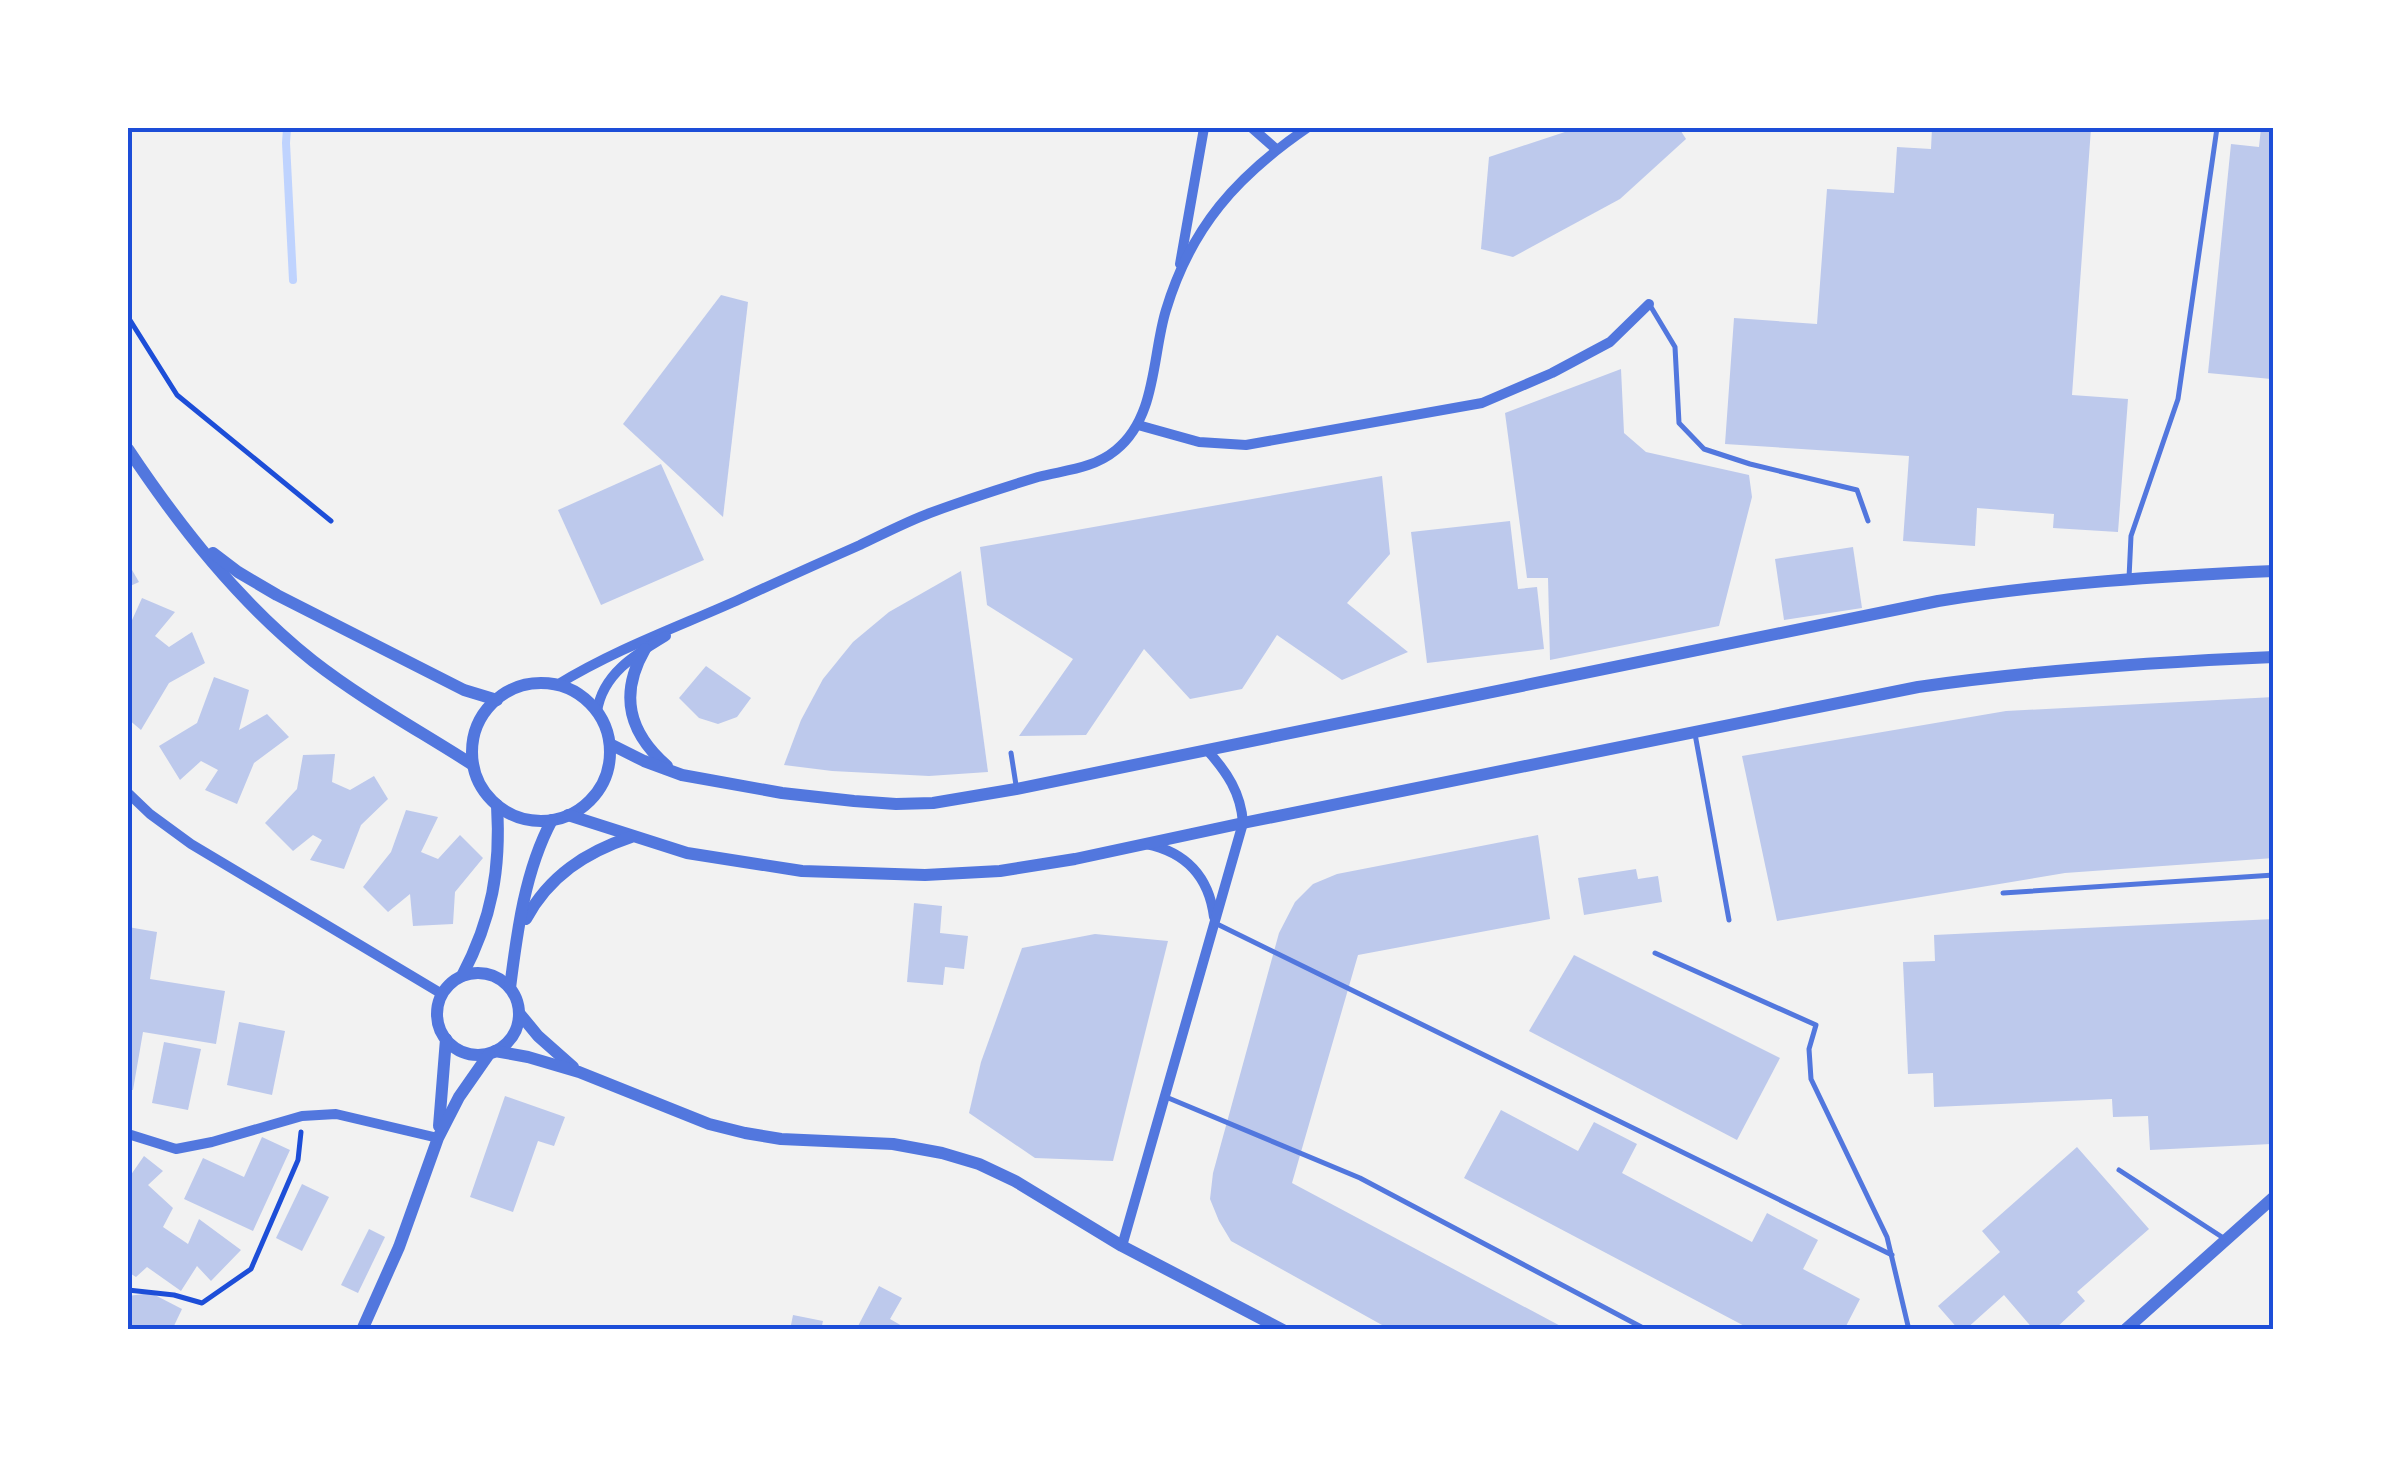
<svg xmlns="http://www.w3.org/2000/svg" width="2401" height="1457" font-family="'Alegreya Sans',sans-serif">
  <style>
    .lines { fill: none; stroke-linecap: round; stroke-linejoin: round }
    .stream { stroke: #bfd3fe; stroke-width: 8 }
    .building { fill: #bdc9ec }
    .path { stroke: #1d4ed8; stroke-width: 5 }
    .service { stroke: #5277de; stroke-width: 5 }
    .minor { stroke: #5277de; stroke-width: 10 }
    .tertiary { stroke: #5277de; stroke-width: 12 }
    .neatline { fill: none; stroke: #1d4ed8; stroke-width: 4 }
  </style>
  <rect width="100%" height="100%" fill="#f2f2f2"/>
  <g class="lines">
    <path class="stream" d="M 287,128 L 286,143 L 293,280"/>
  </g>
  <g class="building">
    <path d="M 1577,128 L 1679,128 L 1686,139 L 1620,199 L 1513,257 L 1481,249 L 1489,157 Z"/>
    <path d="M 1932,128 L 2091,128 L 2072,395 L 2128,399 L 2118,532 L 2053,528 L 2054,514 L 1977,508 L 1975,546 L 1903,541 L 1909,456 L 1725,444 L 1734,318 L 1817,324 L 1827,189 L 1894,193 L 1897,147 L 1931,149 Z"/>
    <path d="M 2261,128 L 2274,128 L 2274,357 L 2271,379 L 2208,373 L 2231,144 L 2259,147 Z"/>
    <path d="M 721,295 L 748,302 L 723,517 L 623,424 Z"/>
    <path d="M 1621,369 L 1624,433 L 1646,452 L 1749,475 L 1752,497 L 1719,626 L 1550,660 L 1548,578 L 1527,578 L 1505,413 Z"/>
    <path d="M 661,464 L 704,560 L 601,605 L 558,510 Z"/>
    <path d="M 1382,476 L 1390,554 L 1347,603 L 1408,652 L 1342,680 L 1277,635 L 1242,689 L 1190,699 L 1144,649 L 1086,735 L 1019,736 L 1073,659 L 987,605 L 980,547 Z"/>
    <path d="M 1510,521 L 1518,589 L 1537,587 L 1544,649 L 1427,663 L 1411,532 Z"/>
    <path d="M 1853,547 L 1862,608 L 1784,620 L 1775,559 Z"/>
    <path d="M 128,563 L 139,582 L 128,587 Z"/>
    <path d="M 961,571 L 988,772 L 929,776 L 832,771 L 784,765 L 801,720 L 823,679 L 853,642 L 889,612 Z"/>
    <path d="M 142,598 L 175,612 L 155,636 L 169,647 L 192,632 L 205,663 L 169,683 L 141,730 L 128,719 L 128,629 Z"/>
    <path d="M 706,666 L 751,698 L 737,717 L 718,724 L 699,718 L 679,698 Z"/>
    <path d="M 214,677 L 249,690 L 239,730 L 267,714 L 289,737 L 254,763 L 237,804 L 205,790 L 218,770 L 201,761 L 180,780 L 159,746 L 197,723 Z"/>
    <path d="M 2274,697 L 2274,858 L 2065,873 L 1777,921 L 1742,756 L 2006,711 Z"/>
    <path d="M 335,754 L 332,782 L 350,790 L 374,776 L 388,799 L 361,825 L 344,869 L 310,860 L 322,840 L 313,835 L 293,851 L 265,823 L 297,789 L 303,755 Z"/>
    <path d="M 406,810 L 438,817 L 421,852 L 438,859 L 460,835 L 483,858 L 455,892 L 453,924 L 413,926 L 410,894 L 388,912 L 363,887 L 391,852 Z"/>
    <path d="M 1538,835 L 1550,919 L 1358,955 L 1292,1183 L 1568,1330 L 1391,1330 L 1231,1241 L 1219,1221 L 1210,1199 L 1213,1173 L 1279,933 L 1295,902 L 1313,884 L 1337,874 Z"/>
    <path d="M 1636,869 L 1638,879 L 1658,876 L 1662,902 L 1584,915 L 1578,878 Z"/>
    <path d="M 914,903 L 942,906 L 940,933 L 968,936 L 964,969 L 945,967 L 943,985 L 907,982 Z"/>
    <path d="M 2274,919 L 2274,1122 L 2270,1122 L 2271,1144 L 2150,1150 L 2148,1116 L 2113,1117 L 2112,1099 L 1934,1107 L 1933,1073 L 1908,1074 L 1903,962 L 1935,961 L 1934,935 Z"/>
    <path d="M 128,927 L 157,932 L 150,979 L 225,991 L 216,1044 L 143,1032 L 133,1090 L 128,1090 Z"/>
    <path d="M 1095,934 L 1168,941 L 1113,1161 L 1035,1158 L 969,1113 L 981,1062 L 1022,948 Z"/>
    <path d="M 1574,955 L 1780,1058 L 1737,1140 L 1529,1031 Z"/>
    <path d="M 239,1022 L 285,1031 L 272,1095 L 227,1085 Z"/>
    <path d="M 164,1042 L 201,1049 L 188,1110 L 152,1103 Z"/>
    <path d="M 505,1096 L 565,1117 L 554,1146 L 538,1141 L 513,1212 L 470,1197 Z"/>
    <path d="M 1501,1110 L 1578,1151 L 1594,1122 L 1637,1144 L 1622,1173 L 1752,1242 L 1767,1213 L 1818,1240 L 1803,1269 L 1860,1299 L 1844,1330 L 1752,1330 L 1464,1178 Z"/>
    <path d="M 262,1137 L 290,1150 L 253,1231 L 184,1199 L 203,1158 L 244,1177 Z"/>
    <path d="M 2077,1147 L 2149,1229 L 2077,1292 L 2085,1301 L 2054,1330 L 2034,1330 L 2004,1295 L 1965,1330 L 1959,1330 L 1938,1306 L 2000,1252 L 1982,1231 Z"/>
    <path d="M 144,1156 L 163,1171 L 148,1185 L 173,1208 L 163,1227 L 188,1244 L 199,1219 L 241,1250 L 211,1281 L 197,1266 L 181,1291 L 147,1267 L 136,1277 L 128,1272 L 128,1179 Z"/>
    <path d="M 302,1184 L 329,1197 L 302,1251 L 276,1238 Z"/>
    <path d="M 369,1229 L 385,1237 L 358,1293 L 341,1285 Z"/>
    <path d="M 879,1286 L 902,1298 L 890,1319 L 909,1330 L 860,1330 L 857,1328 Z"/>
    <path d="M 151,1293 L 182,1309 L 172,1330 L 128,1330 L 128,1296 Z"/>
    <path d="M 793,1315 L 823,1321 L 821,1330 L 790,1330 Z"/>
  </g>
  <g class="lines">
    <g class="path">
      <path d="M 128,317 L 177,395 L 331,521"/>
      <path d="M 128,1290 L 174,1295 L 202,1303 L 251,1269 L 298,1160 L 301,1132"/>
    </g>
    <g class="service">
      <path d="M 1651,307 L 1675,347 L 1679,423 L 1704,449 L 1750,464 L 1857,490 L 1868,521"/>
      <path d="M 2129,578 L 2131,536 L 2178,399 L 2217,128"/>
      <path d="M 1695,734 L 1729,920"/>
      <path d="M 1011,753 L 1016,785"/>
      <path d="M 2003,893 L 2274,875"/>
      <path d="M 1217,924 L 1892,1255"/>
      <path d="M 1655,953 L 1816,1025 L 1809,1049 L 1811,1079 L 1887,1237 L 1909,1330"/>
      <path d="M 1166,1097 L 1360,1178 L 1647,1330"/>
      <path d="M 2119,1170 L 2225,1239"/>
    </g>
    <g class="minor">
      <path d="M 1252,128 L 1276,149"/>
      <path d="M 1180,264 L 1204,128"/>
      <path d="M 1138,425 L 1199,442 L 1246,445 L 1482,403 L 1552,373 L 1610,342 L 1649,304"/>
      <path d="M 557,685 C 614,650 675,628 736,601 C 777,582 819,563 860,545 C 883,534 906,522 930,513 C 965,500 1002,488 1038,477 C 1065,470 1093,469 1116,450 C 1157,417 1152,355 1166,310 C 1191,227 1237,176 1307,128"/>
      <path d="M 597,712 C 602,674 636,654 666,636"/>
      <path d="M 128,793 L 150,814 L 191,844 L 442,994"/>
      <path d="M 1146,844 C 1186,852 1209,877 1214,917"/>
      <path d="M 128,1134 L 176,1149 L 212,1142 L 302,1116 L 336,1114 L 438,1138"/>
      <path d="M 1122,1246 L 1243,823 C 1241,793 1227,772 1207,750"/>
    </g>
    <g class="tertiary">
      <path d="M 128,449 C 180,527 239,602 313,661 C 363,700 420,731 473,765"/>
      <path d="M 213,553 L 238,572 L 277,595 L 464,690 L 497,700"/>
      <path d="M 645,649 C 619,694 628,732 667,766"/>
      <circle cx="541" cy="752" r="69"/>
      <path d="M 610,744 L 644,761 L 682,775 L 782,793 L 854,801 L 896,804 L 933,803 L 1016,789 L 1938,601 C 2050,583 2161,576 2274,571"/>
      <path d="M 568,815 L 687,853 L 802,871 L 925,875 L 1000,871 L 1075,859 L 1243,823 L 1918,687 C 2036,670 2154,662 2274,657"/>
      <path d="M 526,919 C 549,876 586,852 631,837"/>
      <circle cx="478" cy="1014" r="41"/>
      <path d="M 462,976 C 492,919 501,869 497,805"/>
      <path d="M 510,988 C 517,932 525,870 552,820"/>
      <path d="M 519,1013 L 538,1036 L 573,1067"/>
      <path d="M 495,1051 L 528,1057 L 579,1072 L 709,1124 L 745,1133 L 781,1139 L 893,1144 L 942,1153 L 979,1164 L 1015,1181 L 1122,1246 L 1283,1330"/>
      <path d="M 439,1126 L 446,1039"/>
      <path d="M 362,1330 L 399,1247 L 438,1138 L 459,1097 L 489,1054"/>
      <path d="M 2125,1330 L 2274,1197"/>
    </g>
  </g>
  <rect width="2401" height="1457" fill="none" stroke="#ffffff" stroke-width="260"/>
  <rect x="130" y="130" width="2141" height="1197" class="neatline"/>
</svg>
